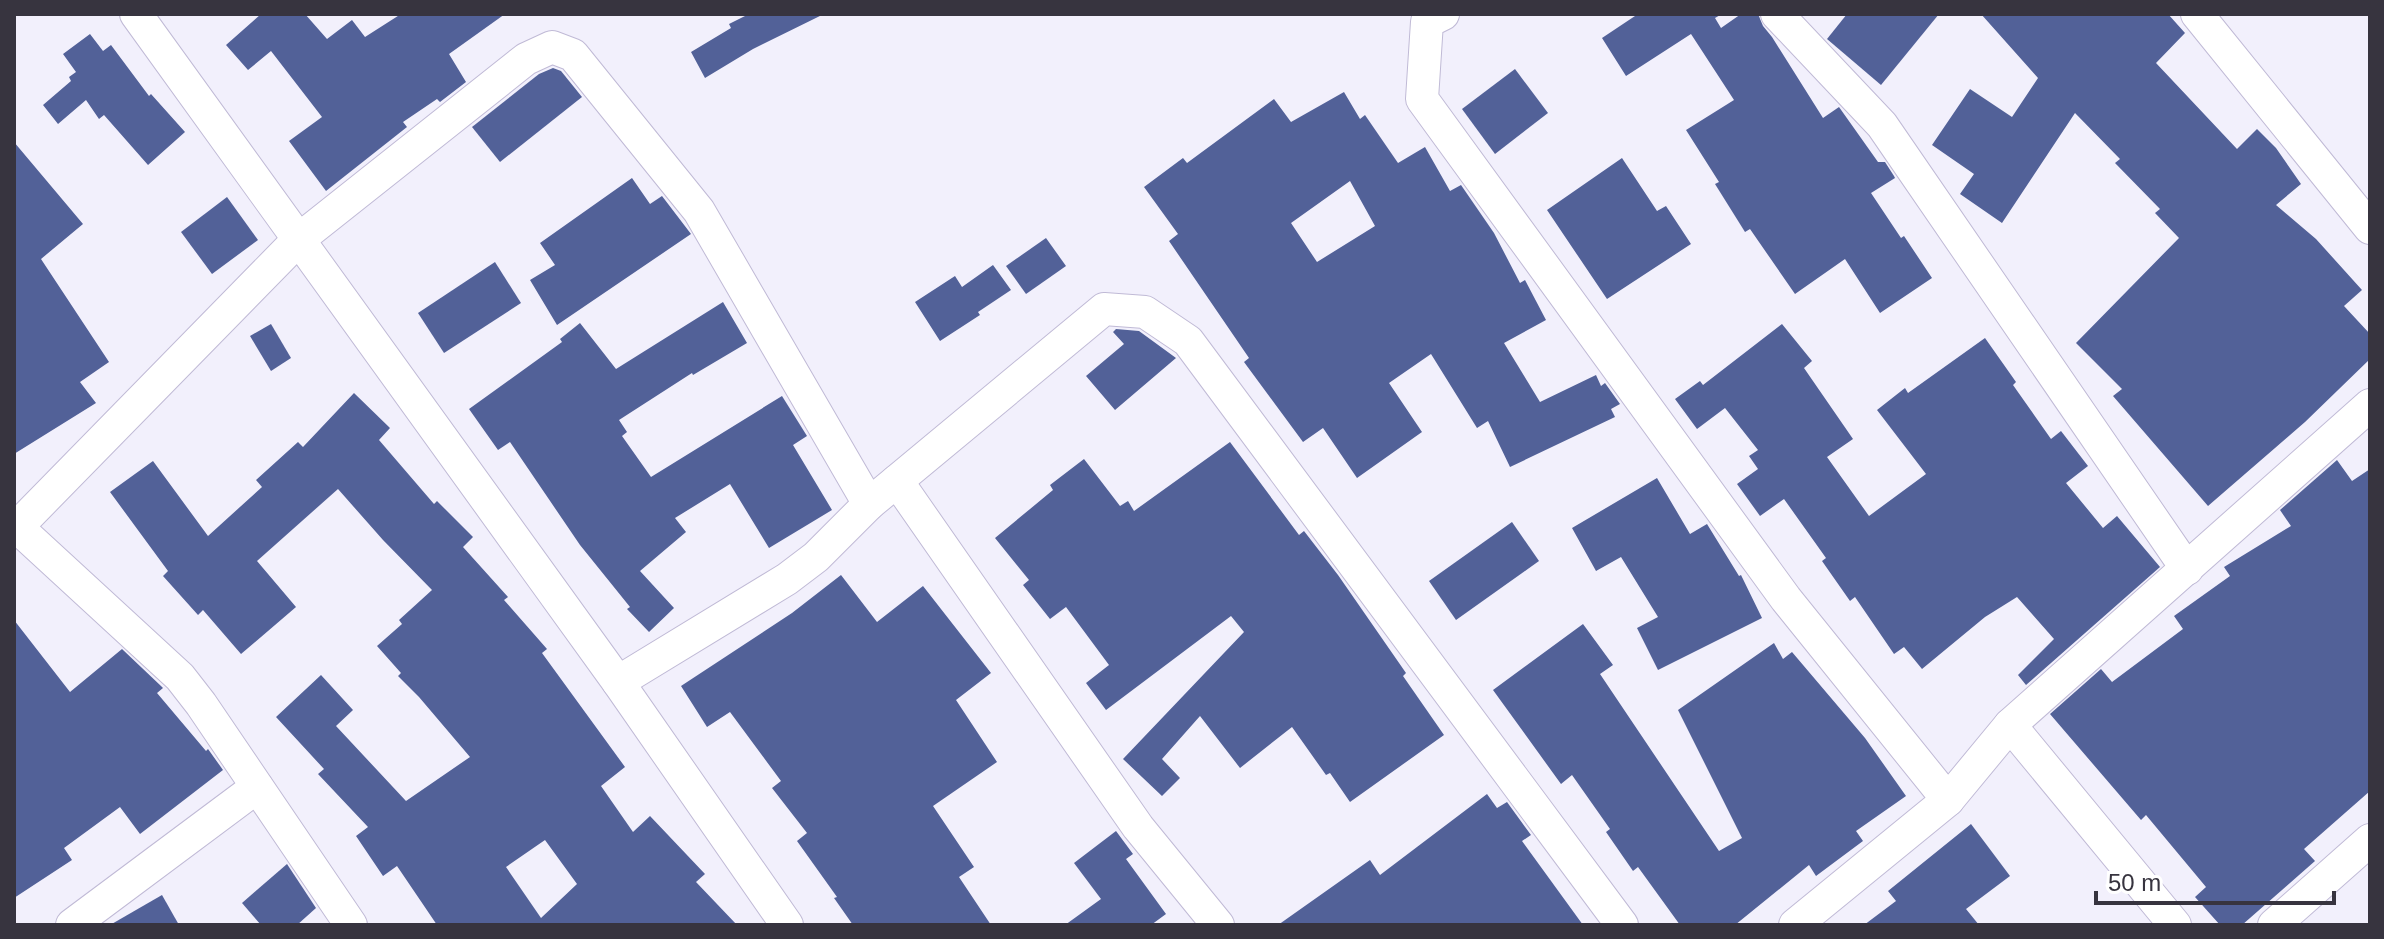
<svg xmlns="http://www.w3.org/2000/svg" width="2384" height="939" font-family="Arial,sans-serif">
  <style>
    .building { fill: #526198; fill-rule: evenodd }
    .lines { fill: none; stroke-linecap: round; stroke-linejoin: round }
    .minor-casing { stroke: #c0bad6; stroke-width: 34 }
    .minor { stroke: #fff; stroke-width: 32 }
  </style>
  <rect width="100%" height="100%" fill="#f2f0fc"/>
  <g class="building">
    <path d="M 261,14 L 305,14 L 327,39 L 352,20 L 365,37 L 401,14 L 505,14 L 449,54 L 466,82 L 440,102 L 437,99 L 403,122 L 407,127 L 326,191 L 289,141 L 322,117 L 271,51 L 248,70 L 226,45 Z"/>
    <path d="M 749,14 L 824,14 L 753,49 L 705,78 L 691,52 L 731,28 L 729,24 Z"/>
    <path d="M 1638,14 L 1722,14 L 1715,18 L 1721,28 L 1741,14 L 1758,14 L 1763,26 L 1772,37 L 1823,118 L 1839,107 L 1878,162 L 1885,162 L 1894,176 L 1895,178 L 1871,193 L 1901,238 L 1904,236 L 1932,278 L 1880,313 L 1845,259 L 1795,294 L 1750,229 L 1745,232 L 1715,184 L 1719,182 L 1686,130 L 1734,100 L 1691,34 L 1626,76 L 1602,38 Z"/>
    <path d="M 1847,14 L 1939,14 L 1881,85 L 1827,39 Z"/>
    <path d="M 1981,14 L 2168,14 L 2185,33 L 2156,63 L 2237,149 L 2257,129 L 2276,148 L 2301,184 L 2276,205 L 2316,239 L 2362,290 L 2344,306 L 2370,334 L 2370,359 L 2305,422 L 2208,506 L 2113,396 L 2122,389 L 2076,343 L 2179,238 L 2155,213 L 2160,209 L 2115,163 L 2120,159 L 2075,113 L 2002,223 L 1960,194 L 1974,174 L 1932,145 L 1970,89 L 2012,117 L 2038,78 Z"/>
    <path d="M 90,34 L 103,51 L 111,45 L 149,96 L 151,94 L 185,132 L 148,165 L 104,115 L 99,119 L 86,100 L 58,124 L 43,105 L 71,81 L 69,77 L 76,72 L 63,54 Z"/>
    <path d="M 553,68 L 561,71 L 582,97 L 500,162 L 472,127 L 539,74 Z"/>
    <path d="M 1515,69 L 1548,113 L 1495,154 L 1462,109 Z"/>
    <path d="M 1344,92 L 1360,119 L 1365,115 L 1398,163 L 1425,147 L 1450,191 L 1461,185 L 1494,233 L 1520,283 L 1525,280 L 1546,320 L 1504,343 L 1540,402 L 1596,375 L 1601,386 L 1605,383 L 1620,404 L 1611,409 L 1615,417 L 1510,467 L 1488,421 L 1477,428 L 1431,354 L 1389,383 L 1422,432 L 1357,478 L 1323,428 L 1303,442 L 1244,362 L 1249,358 L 1169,241 L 1178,234 L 1144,187 L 1183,158 L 1187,163 L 1274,99 L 1291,122 ZM 1350,181 L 1375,226 L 1317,262 L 1291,223 Z"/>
    <path d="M 14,142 L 83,224 L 41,259 L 109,362 L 80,382 L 96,403 L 14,454 Z"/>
    <path d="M 1622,158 L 1657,211 L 1666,206 L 1691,244 L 1607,299 L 1547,210 Z"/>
    <path d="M 632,178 L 650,204 L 662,196 L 691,234 L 557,325 L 530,280 L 555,265 L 540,243 Z"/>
    <path d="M 227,197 L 258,240 L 212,274 L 181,232 Z"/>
    <path d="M 1046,238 L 1066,266 L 1026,294 L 1006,266 Z"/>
    <path d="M 495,262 L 521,303 L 444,353 L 418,313 Z"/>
    <path d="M 993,265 L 1011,290 L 978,312 L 980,315 L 940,341 L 915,302 L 955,276 L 962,287 Z"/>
    <path d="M 723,302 L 747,343 L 693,375 L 692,373 L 619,420 L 627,432 L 622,436 L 651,477 L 782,396 L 807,436 L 793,445 L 832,510 L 769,548 L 730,484 L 675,518 L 686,532 L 640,571 L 674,608 L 649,632 L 627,609 L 630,607 L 580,545 L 510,442 L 498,450 L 469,409 L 562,342 L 560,339 L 580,323 L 616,369 Z"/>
    <path d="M 271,324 L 291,358 L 271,371 L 250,336 Z"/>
    <path d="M 1782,324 L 1812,361 L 1804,368 L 1853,439 L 1827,457 L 1869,516 L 1926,474 L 1877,410 L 1905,388 L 1908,393 L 1985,338 L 2016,382 L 2013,385 L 2051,439 L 2061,431 L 2088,466 L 2066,483 L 2103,528 L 2117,516 L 2160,567 L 2026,685 L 2018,675 L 2054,639 L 2017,597 L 1985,617 L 1922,669 L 1904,647 L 1894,654 L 1855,597 L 1850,601 L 1822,561 L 1826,558 L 1784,499 L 1760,516 L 1737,484 L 1758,469 L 1749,456 L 1758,450 L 1725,408 L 1697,429 L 1675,399 L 1700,381 L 1703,385 Z"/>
    <path d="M 1116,329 L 1139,331 L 1176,358 L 1115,410 L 1086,376 L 1124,344 L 1113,332 Z"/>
    <path d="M 354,393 L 390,428 L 379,440 L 434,504 L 437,501 L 473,537 L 463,547 L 508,597 L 504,600 L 547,649 L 542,653 L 625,767 L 601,786 L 633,832 L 650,816 L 705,874 L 696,882 L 737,925 L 437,925 L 397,866 L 383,876 L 356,836 L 368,827 L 318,774 L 324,769 L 276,717 L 321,675 L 353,710 L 336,726 L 406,801 L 470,757 L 419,697 L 398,676 L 401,673 L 377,646 L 402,624 L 399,620 L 432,590 L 383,540 L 338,489 L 257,561 L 296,607 L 241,654 L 203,610 L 198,615 L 163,576 L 168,571 L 110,492 L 153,461 L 208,536 L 262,487 L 256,480 L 298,442 L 303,447 ZM 545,840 L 577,884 L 541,918 L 506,867 Z"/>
    <path d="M 1230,442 L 1299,535 L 1304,531 L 1338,575 L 1406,673 L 1403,676 L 1444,735 L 1350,802 L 1330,773 L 1326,775 L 1292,727 L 1240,768 L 1200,716 L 1162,759 L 1180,778 L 1162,796 L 1123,759 L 1244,632 L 1231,616 L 1106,710 L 1086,683 L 1109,665 L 1066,607 L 1050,619 L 1023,585 L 1029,580 L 995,538 L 1053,490 L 1050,485 L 1084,459 L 1120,506 L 1128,501 L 1134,511 Z"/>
    <path d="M 2337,460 L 2352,481 L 2370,469 L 2370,791 L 2304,849 L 2315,861 L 2242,925 L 2220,925 L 2195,897 L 2206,887 L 2146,815 L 2141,820 L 2050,714 L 2101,669 L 2112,682 L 2183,629 L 2174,616 L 2230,576 L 2224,567 L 2291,526 L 2280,510 Z"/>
    <path d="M 1657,478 L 1690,534 L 1707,524 L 1739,576 L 1741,575 L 1762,618 L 1658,670 L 1637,628 L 1658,617 L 1621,557 L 1596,571 L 1572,528 Z"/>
    <path d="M 1512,522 L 1539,561 L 1456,620 L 1429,581 Z"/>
    <path d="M 841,575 L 877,622 L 923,586 L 991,673 L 956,700 L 997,762 L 933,806 L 974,867 L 959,877 L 991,925 L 853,925 L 834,898 L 837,897 L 797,841 L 807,833 L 772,788 L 781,781 L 730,712 L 707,727 L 681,686 L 792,613 Z"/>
    <path d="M 14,620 L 70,692 L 122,649 L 161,686 L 163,688 L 157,693 L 206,751 L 208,749 L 223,770 L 140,834 L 120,807 L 64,848 L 72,860 L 14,898 Z"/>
    <path d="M 1583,624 L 1613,665 L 1600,674 L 1719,851 L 1742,838 L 1678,710 L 1774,643 L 1783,659 L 1792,652 L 1865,738 L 1906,796 L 1856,831 L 1863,841 L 1816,876 L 1809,865 L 1735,925 L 1680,925 L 1638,867 L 1633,871 L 1606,832 L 1610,829 L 1572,775 L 1561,784 L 1493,690 Z"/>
    <path d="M 1487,794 L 1497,808 L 1507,802 L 1531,835 L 1522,841 L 1583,925 L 1278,925 L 1370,860 L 1380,875 Z"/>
    <path d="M 1971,824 L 2010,876 L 1966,909 L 1979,925 L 1864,925 L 1896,901 L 1888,891 Z"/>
    <path d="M 1116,831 L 1133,854 L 1126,859 L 1166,914 L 1151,925 L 1065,925 L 1101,899 L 1074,863 Z"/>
    <path d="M 287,864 L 316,908 L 297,925 L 261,925 L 242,903 Z"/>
    <path d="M 162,895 L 179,925 L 110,925 Z"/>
  </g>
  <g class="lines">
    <g class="minor-casing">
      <g id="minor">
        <path d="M 136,14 L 618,682 L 787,925"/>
        <path d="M 1443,14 L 1427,22 L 1422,99 L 1786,599 L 1948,800"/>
        <path d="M 1777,14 L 1882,125 L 2187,569"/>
        <path d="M 2197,14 L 2370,228"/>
        <path d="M 897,481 L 1138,827 L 1218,925"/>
        <path d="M 17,527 L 180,677 L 201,704 L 351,925"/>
        <path d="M 14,530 L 298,240 L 526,59 L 552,47 L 573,55 L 699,211 L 869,504"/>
        <path d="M 618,682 L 787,579 L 816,557 L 869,504 L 1104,309 L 1145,312 L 1188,341 L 1622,925"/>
        <path d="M 2010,725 L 2175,925"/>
        <path d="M 72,925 L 257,787"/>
        <path d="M 1795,925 L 1948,800 L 2010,725 L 2370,405"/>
        <path d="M 2274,925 L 2370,840"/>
      </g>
    </g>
    <use href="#minor" class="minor"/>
  </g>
  <rect width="2384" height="939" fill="none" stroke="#37343f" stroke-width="32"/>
  <path d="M2096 891v12h238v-12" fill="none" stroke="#37343f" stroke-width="4"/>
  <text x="2108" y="891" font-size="24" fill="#37343f" stroke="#ffffff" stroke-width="6" paint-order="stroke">50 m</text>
</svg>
